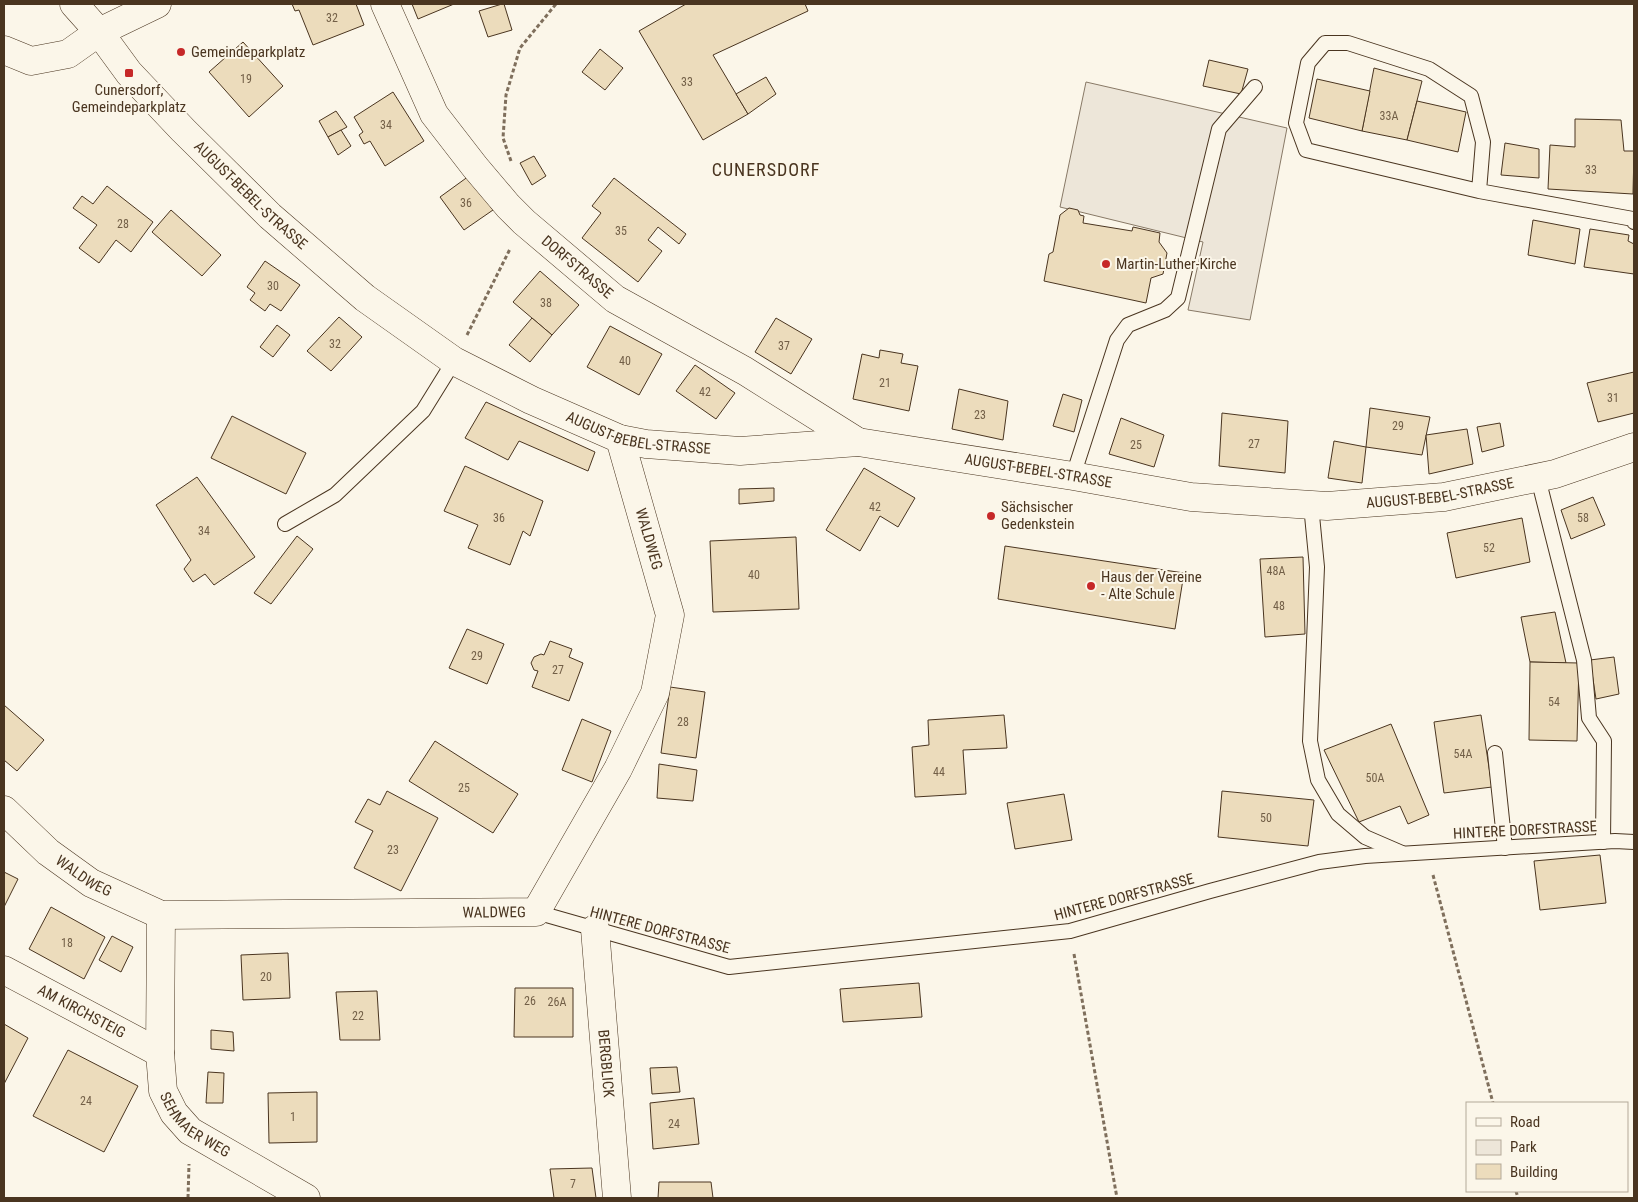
<svg xmlns="http://www.w3.org/2000/svg" width="1638" height="1202" font-family="'Roboto Condensed',sans-serif">
  <style>
    .green { fill: #ede6d9; stroke: #887966 }
    .building { fill: #ecdcbc; stroke: #4a3520 }
    .lines { fill: none; stroke-linecap: round; stroke-linejoin: round }
    .lane-casing { stroke: #4a3520; stroke-width: 16 }
    .street-casing { stroke: #4a3520; stroke-width: 29 }
    .secondary-casing { stroke: #4a3520; stroke-width: 29 }
    .path { stroke: #7f6f5c; stroke-width: 3; stroke-dasharray: 4 2.5; stroke-linecap: butt }
    .lane { stroke: #fbf6e9; stroke-width: 14 }
    .street { stroke: #fbf6e9; stroke-width: 28 }
    .secondary { stroke: #fbf6e9; stroke-width: 28 }
    .poi-dot { fill: #c62828; stroke: #fbf6e9; stroke-width: 2 }
    .labels { text-anchor: middle; stroke-width: 4; stroke-linejoin: round; paint-order: stroke }
    .number-label { font-size: 12px; fill: #725f47 }
    .poi-label { font-size: 15px; fill: #4a3520; stroke: #fbf6e9; text-anchor: start }
    .street-label { font-size: 15px; fill: #4a3520; stroke: #fbf6e9 }
    .quarter-label { font-size: 18px; letter-spacing: 1px; fill: #4a3520; stroke: #fbf6e9 }
  </style>
  <rect width="100%" height="100%" fill="#fbf6e9"/>
  <path class="green" d="M 1086,82 L 1287,128 L 1250,320 L 1188,310 L 1203,242 L 1060,207 Z"/>
  <g class="building">
    <path d="M 292,4 L 356,4 L 364,25 L 313,45 L 299,10 L 295,11 Z"/>
    <path d="M 412,4 L 454,4 L 418,19 Z"/>
    <path d="M 502,4 L 504,4 L 512,30 L 488,37 L 479,11 Z"/>
    <path d="M 686,4 L 805,4 L 808,11 L 713,55 L 748,114 L 703,140 L 639,31 Z"/>
    <path d="M 243,42 L 283,86 L 249,117 L 209,72 Z"/>
    <path d="M 600,49 L 623,68 L 605,90 L 582,72 Z"/>
    <path d="M 1209,60 L 1248,69 L 1241,94 L 1203,86 Z"/>
    <path d="M 1374,68 L 1422,81 L 1407,140 L 1362,131 Z"/>
    <path d="M 766,77 L 776,94 L 748,114 L 736,94 Z"/>
    <path d="M 1317,79 L 1370,91 L 1362,131 L 1309,118 Z"/>
    <path d="M 393,92 L 424,141 L 385,166 L 370,141 L 364,144 L 359,135 L 363,132 L 354,117 Z"/>
    <path d="M 1417,101 L 1466,112 L 1458,152 L 1407,140 Z"/>
    <path d="M 336,111 L 347,127 L 328,137 L 319,121 Z"/>
    <path d="M 1575,119 L 1621,120 L 1624,151 L 1634,151 L 1633,194 L 1548,189 L 1550,145 L 1575,147 Z"/>
    <path d="M 341,130 L 351,146 L 338,155 L 328,137 Z"/>
    <path d="M 1505,143 L 1539,149 L 1539,178 L 1501,175 Z"/>
    <path d="M 534,156 L 546,176 L 532,185 L 520,163 Z"/>
    <path d="M 469,176 L 493,210 L 464,230 L 440,197 Z"/>
    <path d="M 614,178 L 686,234 L 679,244 L 658,227 L 648,240 L 662,251 L 638,282 L 582,238 L 601,213 L 592,206 Z"/>
    <path d="M 107,186 L 153,222 L 131,252 L 116,240 L 99,263 L 79,248 L 97,225 L 73,208 L 82,196 L 93,204 Z"/>
    <path d="M 1069,208 L 1078,210 L 1080,215 L 1084,216 L 1083,223 L 1132,231 L 1133,227 L 1160,233 L 1159,242 L 1167,253 L 1163,274 L 1151,278 L 1146,303 L 1044,281 L 1049,254 L 1053,252 L 1060,215 Z"/>
    <path d="M 171,210 L 221,255 L 202,276 L 152,232 Z"/>
    <path d="M 1533,220 L 1580,229 L 1575,264 L 1528,255 Z"/>
    <path d="M 1590,229 L 1629,235 L 1628,241 L 1634,244 L 1634,274 L 1584,267 Z"/>
    <path d="M 265,261 L 300,285 L 281,311 L 270,304 L 265,311 L 250,300 L 255,293 L 247,287 Z"/>
    <path d="M 540,271 L 579,305 L 552,335 L 513,302 Z"/>
    <path d="M 339,317 L 362,337 L 331,371 L 307,351 Z"/>
    <path d="M 532,318 L 552,335 L 530,362 L 509,345 Z"/>
    <path d="M 776,318 L 812,339 L 791,374 L 755,352 Z"/>
    <path d="M 277,325 L 290,335 L 273,357 L 260,347 Z"/>
    <path d="M 610,326 L 662,354 L 639,395 L 587,367 Z"/>
    <path d="M 880,350 L 903,354 L 901,363 L 918,366 L 909,411 L 853,399 L 862,354 L 879,358 Z"/>
    <path d="M 695,365 L 735,393 L 716,419 L 676,391 Z"/>
    <path d="M 1634,372 L 1634,413 L 1598,422 L 1587,383 Z"/>
    <path d="M 959,389 L 1008,401 L 1003,440 L 952,429 Z"/>
    <path d="M 1063,394 L 1082,400 L 1074,432 L 1053,426 Z"/>
    <path d="M 486,402 L 595,452 L 588,471 L 519,441 L 508,460 L 465,438 Z"/>
    <path d="M 1370,408 L 1430,417 L 1422,455 L 1366,447 Z"/>
    <path d="M 1222,413 L 1288,421 L 1285,473 L 1219,466 Z"/>
    <path d="M 232,416 L 306,453 L 286,494 L 211,458 Z"/>
    <path d="M 1121,418 L 1164,435 L 1154,467 L 1109,454 Z"/>
    <path d="M 1500,423 L 1504,446 L 1482,452 L 1477,427 Z"/>
    <path d="M 1467,429 L 1473,464 L 1429,474 L 1426,435 Z"/>
    <path d="M 1334,441 L 1366,447 L 1362,483 L 1328,478 Z"/>
    <path d="M 465,466 L 543,501 L 530,536 L 523,531 L 510,565 L 468,548 L 478,525 L 444,511 Z"/>
    <path d="M 864,468 L 915,498 L 898,527 L 880,516 L 860,551 L 826,530 Z"/>
    <path d="M 197,477 L 255,557 L 214,585 L 205,574 L 193,582 L 184,569 L 191,560 L 156,505 Z"/>
    <path d="M 774,488 L 774,501 L 739,504 L 739,489 Z"/>
    <path d="M 1593,497 L 1605,525 L 1571,539 L 1561,510 Z"/>
    <path d="M 1522,518 L 1530,562 L 1456,578 L 1447,533 Z"/>
    <path d="M 297,536 L 313,549 L 271,604 L 254,593 Z"/>
    <path d="M 796,537 L 799,609 L 713,612 L 710,541 Z"/>
    <path d="M 1005,546 L 1184,573 L 1175,629 L 998,599 Z"/>
    <path d="M 1303,557 L 1305,634 L 1265,637 L 1260,559 Z"/>
    <path d="M 1555,612 L 1566,663 L 1530,662 L 1521,617 Z"/>
    <path d="M 467,629 L 504,644 L 487,684 L 449,668 Z"/>
    <path d="M 550,641 L 572,649 L 569,657 L 583,663 L 569,701 L 532,687 L 538,671 L 534,670 L 531,663 L 534,657 L 541,654 L 544,655 Z"/>
    <path d="M 1614,657 L 1619,694 L 1596,699 L 1590,660 Z"/>
    <path d="M 1530,662 L 1579,663 L 1577,741 L 1529,740 Z"/>
    <path d="M 670,687 L 705,692 L 696,758 L 661,753 Z"/>
    <path d="M 4,705 L 44,740 L 17,771 L 4,760 Z"/>
    <path d="M 1004,715 L 1007,748 L 963,750 L 966,794 L 915,797 L 912,747 L 929,745 L 928,720 Z"/>
    <path d="M 1481,715 L 1492,787 L 1444,793 L 1434,722 Z"/>
    <path d="M 582,719 L 611,731 L 592,782 L 562,770 Z"/>
    <path d="M 1391,724 L 1429,815 L 1408,824 L 1400,806 L 1359,822 L 1324,750 Z"/>
    <path d="M 435,741 L 518,794 L 493,833 L 409,781 Z"/>
    <path d="M 659,764 L 697,770 L 693,801 L 657,798 Z"/>
    <path d="M 387,791 L 438,818 L 401,891 L 354,868 L 373,831 L 355,822 L 368,799 L 380,805 Z"/>
    <path d="M 1222,791 L 1314,800 L 1308,846 L 1218,837 Z"/>
    <path d="M 1064,794 L 1072,840 L 1015,849 L 1007,803 Z"/>
    <path d="M 1600,855 L 1606,903 L 1540,910 L 1534,861 Z"/>
    <path d="M 4,872 L 18,879 L 4,907 Z"/>
    <path d="M 51,907 L 105,937 L 84,979 L 29,949 Z"/>
    <path d="M 112,936 L 133,947 L 121,972 L 99,960 Z"/>
    <path d="M 288,953 L 290,998 L 243,1000 L 241,955 Z"/>
    <path d="M 919,983 L 922,1017 L 843,1022 L 840,989 Z"/>
    <path d="M 515,988 L 573,988 L 573,1037 L 514,1037 Z"/>
    <path d="M 377,991 L 380,1040 L 340,1040 L 336,992 Z"/>
    <path d="M 4,1024 L 28,1038 L 4,1084 Z"/>
    <path d="M 211,1030 L 233,1032 L 234,1051 L 211,1049 Z"/>
    <path d="M 68,1050 L 138,1086 L 104,1152 L 33,1116 Z"/>
    <path d="M 677,1067 L 680,1092 L 652,1094 L 650,1068 Z"/>
    <path d="M 208,1072 L 224,1073 L 223,1103 L 206,1103 Z"/>
    <path d="M 317,1092 L 317,1142 L 269,1143 L 268,1093 Z"/>
    <path d="M 694,1098 L 699,1144 L 653,1149 L 650,1103 Z"/>
    <path d="M 592,1168 L 596,1198 L 554,1198 L 550,1169 Z"/>
    <path d="M 659,1182 L 711,1182 L 713,1198 L 658,1198 Z"/>
  </g>
  <g class="lines">
    <g class="lane-casing">
      <g id="lane">
        <path d="M 1479,191 L 1483,142 L 1471,96 L 1429,69 L 1348,43 L 1325,43 L 1308,63 L 1296,123 L 1306,150 L 1479,191 L 1633,219 L 1634,222"/>
        <path d="M 1073,476 L 1117,340 L 1128,325 L 1165,310 L 1178,298 L 1219,129 L 1255,87"/>
        <path d="M 1538,478 L 1584,660 L 1589,718 L 1604,741 L 1603,842"/>
        <path d="M 1311,505 L 1317,567 L 1310,741 L 1318,780 L 1338,814 L 1365,837 L 1402,853"/>
        <path d="M 285,524 L 335,495 L 423,411 L 454,361"/>
        <path d="M 1495,753 L 1505,848"/>
        <path d="M 536,912 L 729,967 L 1070,931 L 1210,891 L 1319,862 L 1365,856 L 1615,841 L 1634,842"/>
      </g>
    </g>
    <g class="street-casing">
      <g id="street">
        <path id="s1" d="M 385,4 L 434,114 L 475,167 L 508,206 L 524,222 L 615,299 L 745,371 L 858,442"/>
        <path d="M 4,50 L 31,61 L 68,54 L 99,32 L 157,4"/>
        <path id="s2" d="M 4,810 L 48,852 L 91,883 L 161,915 L 536,912 L 618,769 L 655,693 L 670,615 L 620,439"/>
        <path id="s3" d="M 161,915 L 160,1053 L 163,1091 L 174,1113 L 190,1131 L 306,1198"/>
        <path id="s4" d="M 595,929 L 617,1198"/>
        <path id="s5" d="M 4,970 L 160,1053"/>
      </g>
    </g>
    <g class="secondary-casing">
      <g id="secondary">
        <path id="s6" d="M 74,4 L 99,32 L 129,73 L 183,130 L 270,216 L 365,298 L 454,361 L 531,400 L 620,439 L 646,444 L 740,451 L 858,442 L 1073,476 L 1191,497 L 1327,506 L 1444,497 L 1555,474 L 1634,447"/>
      </g>
    </g>
    <g class="path">
      <path d="M 511,161 L 503,138 L 506,95 L 520,48 L 556,4"/>
      <path d="M 467,335 L 510,249"/>
      <path d="M 1433,875 L 1493,1103"/>
      <path d="M 1074,954 L 1117,1198"/>
      <path d="M 1516,1191 L 1518,1198"/>
      <path d="M 188,1198 L 189,1164"/>
    </g>
    <use href="#lane" class="lane"/>
    <use href="#street" class="street"/>
    <use href="#secondary" class="secondary"/>
  </g>
  <g class="poi-dot">
    <circle cx="181" cy="52" r="5"/>
    <rect x="124" y="68" width="10" height="10" rx="2.5"/>
    <circle cx="1106" cy="264" r="5"/>
    <circle cx="991" cy="516" r="5"/>
    <circle cx="1091" cy="586" r="5"/>
  </g>
  <g class="labels">
    <g class="number-label">
      <text x="332" y="22">32</text>
      <text x="246" y="83">19</text>
      <text x="687" y="86">33</text>
      <text x="1389" y="120">33A</text>
      <text x="386" y="129">34</text>
      <text x="1591" y="174">33</text>
      <text x="466" y="207">36</text>
      <text x="123" y="228">28</text>
      <text x="621" y="235">35</text>
      <text x="273" y="290">30</text>
      <text x="546" y="307">38</text>
      <text x="335" y="348">32</text>
      <text x="784" y="350">37</text>
      <text x="625" y="365">40</text>
      <text x="885" y="387">21</text>
      <text x="705" y="396">42</text>
      <text x="1613" y="402">31</text>
      <text x="980" y="419">23</text>
      <text x="1398" y="430">29</text>
      <text x="1254" y="448">27</text>
      <text x="1136" y="449">25</text>
      <text x="875" y="511">42</text>
      <text x="499" y="522">36</text>
      <text x="1583" y="522">58</text>
      <text x="204" y="535">34</text>
      <text x="1489" y="552">52</text>
      <text x="1276" y="575">48A</text>
      <text x="754" y="579">40</text>
      <text x="1279" y="610">48</text>
      <text x="477" y="660">29</text>
      <text x="558" y="674">27</text>
      <text x="1554" y="706">54</text>
      <text x="683" y="726">28</text>
      <text x="1463" y="758">54A</text>
      <text x="939" y="776">44</text>
      <text x="1375" y="782">50A</text>
      <text x="464" y="792">25</text>
      <text x="1266" y="822">50</text>
      <text x="393" y="854">23</text>
      <text x="67" y="947">18</text>
      <text x="266" y="981">20</text>
      <text x="530" y="1005">26</text>
      <text x="557" y="1006">26A</text>
      <text x="358" y="1020">22</text>
      <text x="86" y="1105">24</text>
      <text x="293" y="1121">1</text>
      <text x="674" y="1128">24</text>
      <text x="573" y="1188">7</text>
    </g>
    <g class="poi-label">
      <text x="191" y="57">Gemeindeparkplatz</text>
      <text x="129" y="95" text-anchor="middle">Cunersdorf,<tspan x="129" dy="17">Gemeindeparkplatz</tspan></text>
      <text x="1116" y="269">Martin-Luther-Kirche</text>
      <text x="1001" y="512">Sächsischer<tspan x="1001" dy="17">Gedenkstein</tspan></text>
      <text x="1101" y="582">Haus der Vereine<tspan x="1101" dy="17">- Alte Schule</tspan></text>
    </g>
    <g class="street-label">
      <text dy="5" stroke="none"><textPath href="#s6" startOffset="261">AUGUST-BEBEL-STRASSE</textPath></text>
      <text dy="5" stroke="none"><textPath href="#s1" startOffset="331">DORFSTRASSE</textPath></text>
      <text dy="5" stroke="none"><textPath href="#s6" startOffset="724">AUGUST-BEBEL-STRASSE</textPath></text>
      <text dy="5" stroke="none"><textPath href="#s6" startOffset="1129">AUGUST-BEBEL-STRASSE</textPath></text>
      <text dy="5" stroke="none"><textPath href="#s6" startOffset="1534">AUGUST-BEBEL-STRASSE</textPath></text>
      <text transform="translate(649 539) rotate(74)" y="5">WALDWEG</text>
      <text transform="translate(1525 830) rotate(-3)" y="5">HINTERE DORFSTRASSE</text>
      <text dy="5" stroke="none"><textPath href="#s2" startOffset="104">WALDWEG</textPath></text>
      <text transform="translate(1124 897) rotate(-15)" y="5">HINTERE DORFSTRASSE</text>
      <text dy="5" stroke="none"><textPath href="#s2" startOffset="524">WALDWEG</textPath></text>
      <text transform="translate(660 930) rotate(15)" y="5">HINTERE DORFSTRASSE</text>
      <text dy="5" stroke="none"><textPath href="#s5" startOffset="88">AM KIRCHSTEIG</textPath></text>
      <text dy="5" stroke="none"><textPath href="#s4" startOffset="135">BERGBLICK</textPath></text>
      <text dy="5" stroke="none"><textPath href="#s3" startOffset="224">SEHMAER WEG</textPath></text>
    </g>
    <g class="quarter-label">
      <text x="766" y="176">CUNERSDORF</text>
    </g>
  </g>
  <rect width="1638" height="1202" fill="none" stroke="#4a3520" stroke-width="10"/>
  <rect x="1466" y="1102" width="162" height="90" fill="#fbf6e9" stroke="#b4a999"/>
  <rect x="1476" y="1118" width="25" height="8" fill="#fbf6e9" stroke="#b4a999"/>
  <text x="1510" y="1127" font-size="15" fill="#4a3520">Road</text>
  <rect x="1476" y="1140" width="25" height="15" fill="#ede6d9" stroke="#b4a999"/>
  <text x="1510" y="1152" font-size="15" fill="#4a3520">Park</text>
  <rect x="1476" y="1164" width="25" height="15" fill="#ecdcbc" stroke="#b4a999"/>
  <text x="1510" y="1177" font-size="15" fill="#4a3520">Building</text>
</svg>
